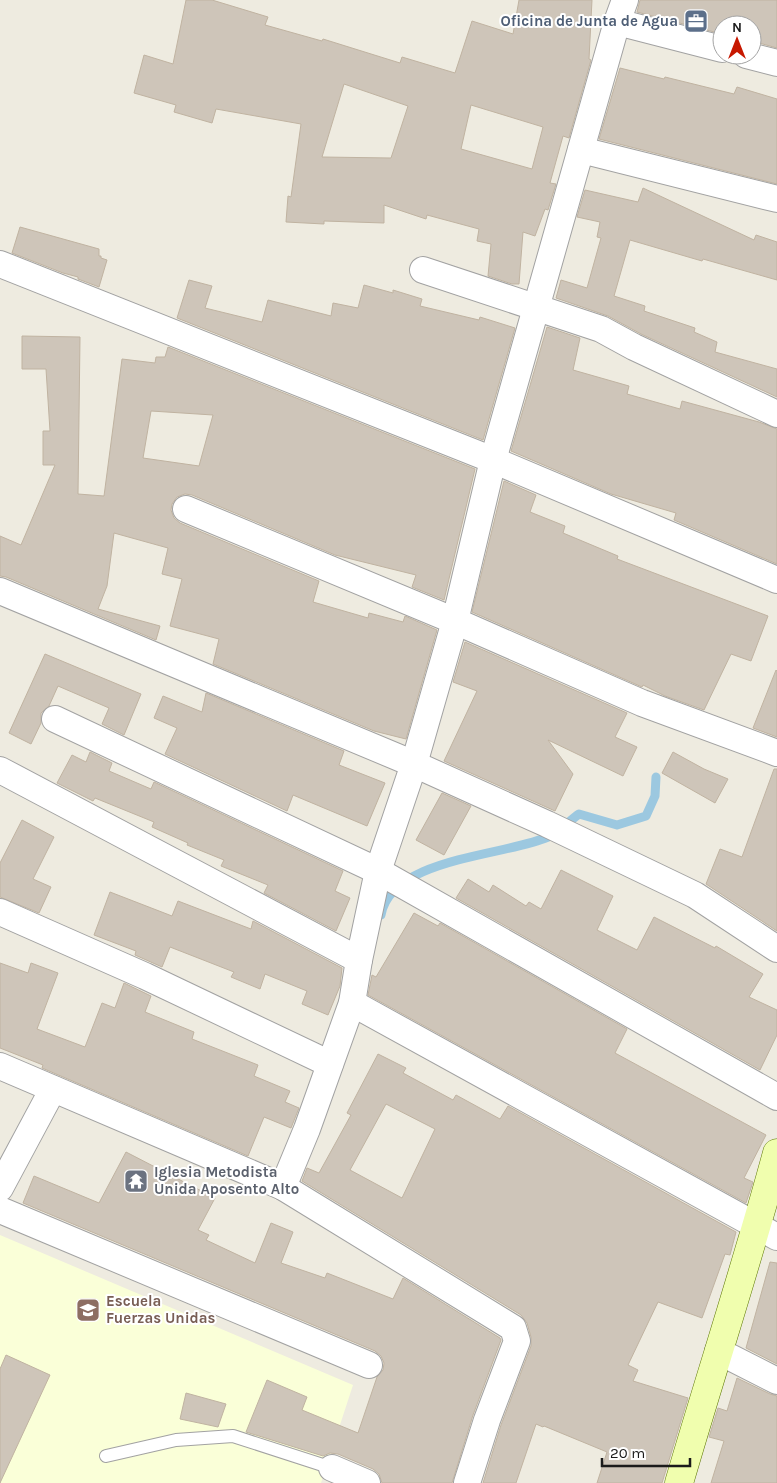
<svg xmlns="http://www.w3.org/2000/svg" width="777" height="1483" font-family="Karla,sans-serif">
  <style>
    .education { fill: #faffd8 }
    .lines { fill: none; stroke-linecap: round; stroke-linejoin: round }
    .stream { stroke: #9cc8e0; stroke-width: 9 }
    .building { fill: #cec5b9; stroke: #c0b3a1; fill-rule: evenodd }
    .lane-casing { stroke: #a2a2a2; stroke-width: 14 }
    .street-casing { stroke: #a2a2a2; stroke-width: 28 }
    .secondary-casing { stroke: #5a7500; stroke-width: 29 }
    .lane { stroke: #fff; stroke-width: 12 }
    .street { stroke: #fff; stroke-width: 26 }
    .secondary { stroke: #f0feae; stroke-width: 28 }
    .labels { text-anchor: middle; stroke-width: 4; stroke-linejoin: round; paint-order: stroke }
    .service-label { font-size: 15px; font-weight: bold; fill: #4e5e75; stroke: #fff; text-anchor: end }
    .worship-label { font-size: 15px; font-weight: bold; fill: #5b616d; stroke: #fff; text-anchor: start }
    .education-label { font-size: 15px; font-weight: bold; fill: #785e54; stroke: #fff; text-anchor: start }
  </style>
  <rect width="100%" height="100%" fill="#eeebe0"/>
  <path class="education" d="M 0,1235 L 353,1385 L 321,1483 L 0,1483 Z"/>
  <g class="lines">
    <path class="stream" d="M 381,915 C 391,858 504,856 548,837 C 559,832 569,821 579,814 L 617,825 L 646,816 L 655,796 L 656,777"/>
  </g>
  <g class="building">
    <path d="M 186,0 L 212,0 L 268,17 L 265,25 L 322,41 L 323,39 L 400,63 L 402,57 L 455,73 L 472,21 L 513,34 L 519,0 L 592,0 L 589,59 L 591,60 L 569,138 L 563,136 L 550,183 L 556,184 L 548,210 L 545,209 L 535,236 L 523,232 L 519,284 L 512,284 L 488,276 L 491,244 L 477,241 L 479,229 L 427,215 L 426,219 L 384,205 L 384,223 L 324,221 L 324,224 L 286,222 L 288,196 L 291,197 L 301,124 L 216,109 L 212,123 L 174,112 L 176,105 L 134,93 L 144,55 L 173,64 ZM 344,84 L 408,106 L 391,158 L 322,157 ZM 471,105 L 543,127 L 532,169 L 461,149 Z"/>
    <path d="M 640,0 L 777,0 L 777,48 L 752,41 L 752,25 L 722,25 L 722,34 L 637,12 Z"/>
    <path d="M 620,68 L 664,79 L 665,77 L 734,94 L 737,87 L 777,99 L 777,184 L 599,139 Z"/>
    <path d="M 643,188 L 754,240 L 756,235 L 777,242 L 777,280 L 703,259 L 702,261 L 630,240 L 614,296 L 645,306 L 644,311 L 695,328 L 694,332 L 717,342 L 715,352 L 777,369 L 777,397 L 641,334 L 608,316 L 556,298 L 561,280 L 587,288 L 601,238 L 597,237 L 600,222 L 577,217 L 585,190 L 638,202 Z"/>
    <path d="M 20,227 L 99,249 L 99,256 L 101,256 L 101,258 L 107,260 L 99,287 L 78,279 L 78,277 L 63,273 L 12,253 Z"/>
    <path d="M 189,280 L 212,286 L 205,308 L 262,322 L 268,300 L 331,316 L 333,303 L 358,308 L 364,285 L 393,293 L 393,290 L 422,299 L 420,306 L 479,320 L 480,317 L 515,328 L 483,440 L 177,318 Z"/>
    <path d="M 547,327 L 580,338 L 573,370 L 629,386 L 627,394 L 680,409 L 682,401 L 759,422 L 777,429 L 777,564 L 674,520 L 676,513 L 611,494 L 511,451 Z"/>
    <path d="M 22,336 L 80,337 L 78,494 L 104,496 L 122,359 L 155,363 L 156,357 L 165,357 L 168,347 L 475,469 L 444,600 L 412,587 L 416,575 L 335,555 L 192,495 L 185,494 L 177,497 L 172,504 L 171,510 L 174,518 L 180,523 L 319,581 L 313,602 L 368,618 L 369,613 L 403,622 L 405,616 L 437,630 L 406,739 L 374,731 L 213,664 L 219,639 L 170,626 L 182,579 L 162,574 L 168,548 L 114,533 L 107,586 L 98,609 L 160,626 L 156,640 L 6,577 L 0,576 L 0,536 L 21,545 L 55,465 L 43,465 L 43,431 L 50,431 L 46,369 L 22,369 ZM 151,411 L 213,415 L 199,466 L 143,458 Z"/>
    <path d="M 504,481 L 536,495 L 530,512 L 565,526 L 563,533 L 618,556 L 617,559 L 768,616 L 751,661 L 731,654 L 704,710 L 665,696 L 643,685 L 642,687 L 472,612 Z"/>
    <path d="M 465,642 L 627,713 L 615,737 L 637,747 L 623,776 L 548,740 L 573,774 L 555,811 L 444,761 L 477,691 L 453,682 Z"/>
    <path d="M 45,654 L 141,694 L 124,735 L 102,724 L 109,708 L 58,686 L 49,706 L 41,713 L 41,723 L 31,744 L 9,733 Z"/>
    <path d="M 776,670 L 777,671 L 777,737 L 753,728 Z"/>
    <path d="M 206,693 L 344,751 L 339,765 L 385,783 L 367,826 L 293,795 L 287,811 L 165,754 L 177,728 L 154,718 L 163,696 L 202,712 Z"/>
    <path d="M 90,752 L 112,763 L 109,771 L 151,789 L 154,782 L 343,871 L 335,891 L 350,898 L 336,931 L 264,893 L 268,885 L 221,866 L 224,860 L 187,845 L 188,843 L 152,827 L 154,822 L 95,798 L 93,801 L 57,783 L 72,755 L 86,762 Z"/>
    <path d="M 673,752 L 704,769 L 728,779 L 715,803 L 662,773 Z"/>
    <path d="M 774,769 L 777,769 L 777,931 L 706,884 L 720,849 L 742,857 Z"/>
    <path d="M 442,793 L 471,806 L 444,855 L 416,840 Z"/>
    <path d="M 22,820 L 54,837 L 33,879 L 51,887 L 39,913 L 0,897 L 0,863 Z"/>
    <path d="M 561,870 L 613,896 L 597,930 L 637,950 L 654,917 L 715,948 L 716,946 L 763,974 L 749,997 L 777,1010 L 777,1035 L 760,1070 L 456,898 L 468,879 L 489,892 L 493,885 L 526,906 L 529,902 L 541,909 Z"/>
    <path d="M 110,892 L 172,916 L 178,901 L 251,929 L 253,921 L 342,968 L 340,986 L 328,1015 L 302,1004 L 307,991 L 265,974 L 260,989 L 231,977 L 234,972 L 170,947 L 162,967 L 135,955 L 136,951 L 94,935 Z"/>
    <path d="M 414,913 L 438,926 L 440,923 L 627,1029 L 615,1053 L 766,1135 L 744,1178 L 753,1182 L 746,1203 L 368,995 L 372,975 L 376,977 Z"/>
    <path d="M 0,963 L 28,973 L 31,963 L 58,973 L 37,1029 L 85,1047 L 102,1003 L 115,1008 L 124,983 L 151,996 L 145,1012 L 194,1032 L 192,1039 L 258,1065 L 254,1076 L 290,1091 L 285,1102 L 299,1108 L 291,1128 L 264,1117 L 248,1156 L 42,1068 L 43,1065 L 0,1048 Z"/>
    <path d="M 378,1054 L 406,1068 L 403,1073 L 453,1100 L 456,1095 L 500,1119 L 508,1106 L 736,1232 L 730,1255 L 725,1254 L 702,1318 L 658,1302 L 628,1365 L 638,1370 L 633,1381 L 688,1398 L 662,1483 L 597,1483 L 607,1452 L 544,1426 L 543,1427 L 536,1424 L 516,1483 L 483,1483 L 501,1425 L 531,1346 L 531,1337 L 527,1323 L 521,1315 L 302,1181 L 307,1168 L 319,1173 L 351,1115 L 347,1113 ZM 386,1104 L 435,1129 L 402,1198 L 350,1170 Z"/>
    <path d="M 126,1152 L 215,1198 L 198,1230 L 209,1235 L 206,1240 L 255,1263 L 271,1223 L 293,1232 L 281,1263 L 325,1278 L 327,1273 L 393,1299 L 403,1278 L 500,1338 L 501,1340 L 473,1415 L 452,1483 L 382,1483 L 379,1474 L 373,1469 L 338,1454 L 330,1453 L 323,1456 L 246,1432 L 267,1380 L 307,1397 L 302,1410 L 358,1433 L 377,1377 L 383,1370 L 384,1363 L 381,1356 L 375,1351 L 23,1203 L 34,1176 L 99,1203 Z"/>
    <path d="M 770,1262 L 777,1263 L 777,1364 L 746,1348 Z"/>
    <path d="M 6,1355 L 50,1375 L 0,1483 L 0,1369 Z"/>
    <path d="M 737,1378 L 770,1394 L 777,1396 L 777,1483 L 711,1483 L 724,1441 L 709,1437 L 718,1408 L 727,1411 Z"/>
    <path d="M 186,1393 L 226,1404 L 218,1427 L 180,1419 Z"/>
  </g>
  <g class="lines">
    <g class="lane-casing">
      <path id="lane" d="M 106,1456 L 176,1440 L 233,1436 L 332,1468"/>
    </g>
    <g class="street-casing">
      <g id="street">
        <path d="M 617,22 L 722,49"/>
        <path d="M 746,55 L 777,63"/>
        <path d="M 581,150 L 777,199"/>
        <path d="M 0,264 L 493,460 L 777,580"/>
        <path d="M 423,270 L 601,329 L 634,347 L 777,414"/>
        <path d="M 186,509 L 455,621 L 642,703 L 777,753"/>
        <path d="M 0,591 L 414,764 L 547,824 L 695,895 L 777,949"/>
        <path d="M 55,719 L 378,871 L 777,1097"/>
        <path d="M 0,770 L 359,960"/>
        <path d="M 0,912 L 145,976 L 330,1064"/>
        <path d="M 352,1003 L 777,1237"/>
        <path d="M 0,1066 L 283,1187 L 513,1328 L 517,1341 L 487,1420 L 467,1483"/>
        <path d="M 283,1187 L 307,1129 L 352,1003 L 359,960 L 378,871 L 414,764 L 455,621 L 493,460 L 617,22 L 625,0"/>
        <path d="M 0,1188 L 53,1089"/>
        <path d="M 0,1210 L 369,1365"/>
        <path d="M 718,1351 L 777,1381"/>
        <path d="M 332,1468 L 367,1483"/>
      </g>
    </g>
    <g class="secondary-casing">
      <path id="secondary" d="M 679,1483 C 711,1373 747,1264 777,1153"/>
    </g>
    <use href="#lane" class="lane"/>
    <use href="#street" class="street"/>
    <use href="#secondary" class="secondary"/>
  </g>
  <defs>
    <g id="office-square" transform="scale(1.25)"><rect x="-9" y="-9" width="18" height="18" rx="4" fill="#5c6f8a" stroke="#fff"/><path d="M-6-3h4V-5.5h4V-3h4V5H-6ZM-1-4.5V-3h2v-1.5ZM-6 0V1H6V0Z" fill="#fff"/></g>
    <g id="temple-square" transform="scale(1.25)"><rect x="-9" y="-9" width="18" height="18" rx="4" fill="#6b7280" stroke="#fff"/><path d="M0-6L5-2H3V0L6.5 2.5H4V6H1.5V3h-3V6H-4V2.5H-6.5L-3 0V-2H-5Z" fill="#fff"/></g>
    <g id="school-square" transform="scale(1.25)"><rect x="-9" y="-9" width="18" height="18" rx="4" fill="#8d6e63" stroke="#fff"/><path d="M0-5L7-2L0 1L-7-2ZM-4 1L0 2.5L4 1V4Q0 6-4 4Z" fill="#fff"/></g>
  </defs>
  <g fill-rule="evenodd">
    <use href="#office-square" x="696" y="21"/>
    <use href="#temple-square" x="136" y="1181"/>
    <use href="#school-square" x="88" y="1310"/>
  </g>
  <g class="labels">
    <g class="service-label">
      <text x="678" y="26">Oficina de Junta de Agua</text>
    </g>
    <g class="worship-label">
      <text x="154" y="1177">Iglesia Metodista<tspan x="154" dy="17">Unida Aposento Alto</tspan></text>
    </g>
    <g class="education-label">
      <text x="106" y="1306">Escuela<tspan x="106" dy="17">Fuerzas Unidas</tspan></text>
    </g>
  </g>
  <g transform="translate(737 40)"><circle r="24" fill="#ffffff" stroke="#a4a4a4"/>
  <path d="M0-4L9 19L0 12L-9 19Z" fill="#c71800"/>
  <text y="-8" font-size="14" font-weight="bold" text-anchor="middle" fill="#1b1b1b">N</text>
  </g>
  <path d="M602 1458v8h88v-8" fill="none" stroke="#1b1b1b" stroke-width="2.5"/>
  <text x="610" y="1458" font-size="15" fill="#1b1b1b" stroke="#ffffff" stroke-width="4" paint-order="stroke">20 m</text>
</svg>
